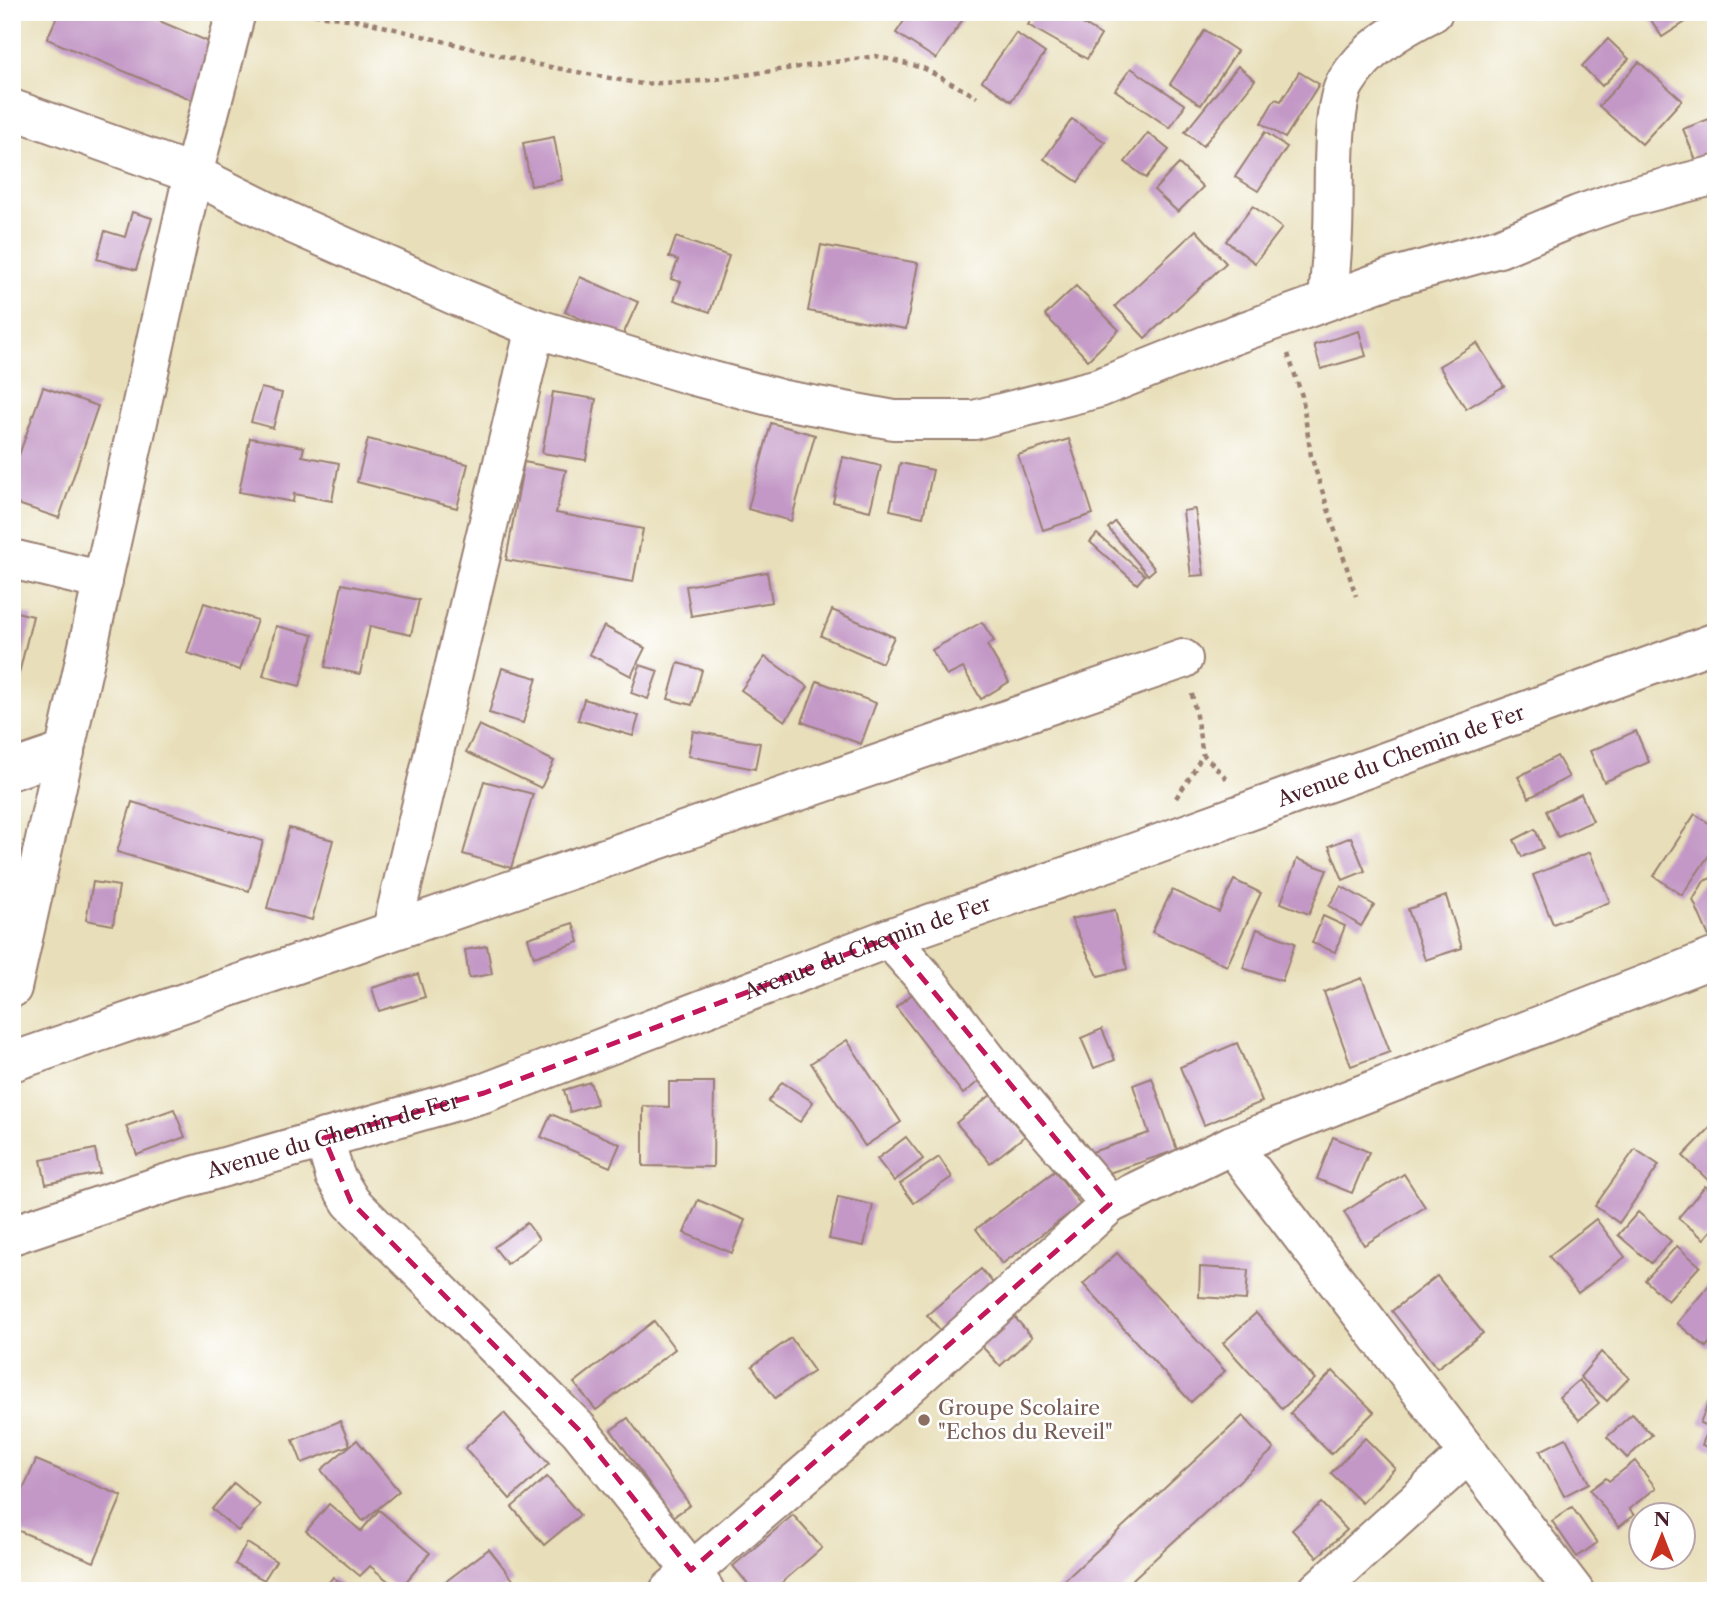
<svg xmlns="http://www.w3.org/2000/svg" width="1728" height="1603" font-family="'Libre Caslon Text',serif">
  <style>
    .building { fill: #c398c6 }
    .lines { fill: none; stroke-linecap: round; stroke-linejoin: round }
    .street-casing { stroke: #997f72; stroke-width: 42 }
    .secondary-casing { stroke: #997f72; stroke-width: 42 }
    .path { stroke: #997f72; stroke-width: 4.5; stroke-dasharray: 5 5; stroke-linecap: butt }
    .street { stroke: #fff; stroke-width: 38 }
    .secondary { stroke: #fff; stroke-width: 38 }
    .marked { fill: none; stroke: #c2185b; stroke-width: 5; stroke-dasharray: 14 9; stroke-linejoin: round }
    .education-dot { fill: #8d6e63; stroke: #fff; stroke-width: 2.5 }
    .labels { text-anchor: middle; stroke-width: 5; stroke-linejoin: round; paint-order: stroke }
    .street-label { font-size: 21px; fill: #4a1f2b; stroke: #fff }
    .education-label { font-size: 21px; fill: #785e54; stroke: #fff; text-anchor: start }
  </style>
  <rect width="100%" height="100%" fill="#fff"/>
  <filter id="ink" filterUnits="userSpaceOnUse"><feTurbulence type="fractalNoise" baseFrequency=".0143" numOctaves="2"/><feDisplacementMap in="SourceGraphic" scale="14" xChannelSelector="R" yChannelSelector="G"/><feConvolveMatrix kernelMatrix="1 2 1 2 8 2 1 2 1" color-interpolation-filters="sRGB"/></filter>
  <filter id="wash" filterUnits="userSpaceOnUse"><feTurbulence type="fractalNoise" baseFrequency=".00686" numOctaves="4" result="noise"/><feDisplacementMap in="SourceGraphic" scale="28" xChannelSelector="R" yChannelSelector="G"/><feGaussianBlur stdDeviation="1.57" result="paint"/><feColorMatrix in="noise" values="0 0 0 0 0 0 0 0 0 0 0 0 0 0 0 0 0 1.4 0 .05"/><feComposite in="paint" operator="in"/></filter>
  <g filter="url(#wash)">
    <rect width="100%" height="100%" fill="#e8dfba"/>
    <g id="blocks">
      <g class="building">
        <path d="M 59,12 L 138,12 L 219,46 L 195,101 L 47,39 Z"/>
        <path d="M 910,12 L 968,12 L 936,59 L 896,33 Z"/>
        <path d="M 1036,12 L 1063,12 L 1101,35 L 1087,59 L 1028,25 Z"/>
        <path d="M 1646,12 L 1701,12 L 1662,37 Z"/>
        <path d="M 1205,30 L 1237,51 L 1201,105 L 1170,84 Z"/>
        <path d="M 1016,33 L 1045,53 L 1011,101 L 982,81 Z"/>
        <path d="M 1608,39 L 1629,59 L 1602,86 L 1582,66 Z"/>
        <path d="M 1639,62 L 1682,100 L 1642,144 L 1599,106 Z"/>
        <path d="M 1238,66 L 1255,80 L 1203,146 L 1185,132 Z"/>
        <path d="M 1131,68 L 1185,105 L 1170,128 L 1115,90 Z"/>
        <path d="M 1299,72 L 1319,84 L 1285,138 L 1261,123 L 1275,99 L 1281,101 Z"/>
        <path d="M 1072,119 L 1105,142 L 1078,182 L 1044,159 Z"/>
        <path d="M 1709,119 L 1716,136 L 1716,156 L 1697,163 L 1683,129 Z"/>
        <path d="M 1265,132 L 1287,147 L 1258,191 L 1235,177 Z"/>
        <path d="M 1148,133 L 1169,150 L 1146,178 L 1125,162 Z"/>
        <path d="M 554,137 L 562,180 L 531,186 L 523,143 Z"/>
        <path d="M 1179,164 L 1203,187 L 1178,212 L 1154,190 Z"/>
        <path d="M 1253,206 L 1282,228 L 1255,263 L 1226,241 Z"/>
        <path d="M 132,212 L 152,218 L 136,270 L 97,259 L 105,231 L 125,237 Z"/>
        <path d="M 1196,230 L 1226,263 L 1145,338 L 1115,306 Z"/>
        <path d="M 676,237 L 729,256 L 710,312 L 674,300 L 681,282 L 671,279 L 678,260 L 669,257 Z"/>
        <path d="M 821,245 L 918,263 L 906,329 L 808,311 Z"/>
        <path d="M 580,277 L 638,302 L 622,337 L 565,312 Z"/>
        <path d="M 1076,286 L 1119,330 L 1088,360 L 1045,315 Z"/>
        <path d="M 1359,331 L 1366,356 L 1321,369 L 1314,345 Z"/>
        <path d="M 1477,343 L 1504,386 L 1466,409 L 1439,366 Z"/>
        <path d="M 43,387 L 98,406 L 59,518 L 12,502 L 12,475 Z"/>
        <path d="M 261,388 L 282,393 L 273,428 L 251,422 Z"/>
        <path d="M 553,392 L 596,399 L 586,460 L 542,453 Z"/>
        <path d="M 771,423 L 815,435 L 791,521 L 748,509 Z"/>
        <path d="M 250,438 L 304,447 L 302,456 L 339,463 L 332,501 L 294,494 L 293,502 L 239,492 Z"/>
        <path d="M 368,439 L 468,464 L 457,508 L 357,482 Z"/>
        <path d="M 1069,439 L 1093,514 L 1043,530 L 1018,455 Z"/>
        <path d="M 843,457 L 881,466 L 870,511 L 833,502 Z"/>
        <path d="M 524,462 L 566,470 L 556,513 L 643,529 L 633,582 L 506,560 Z"/>
        <path d="M 900,463 L 933,470 L 923,517 L 890,510 Z"/>
        <path d="M 1195,509 L 1204,575 L 1191,576 L 1183,511 Z"/>
        <path d="M 1115,522 L 1155,569 L 1148,575 L 1108,528 Z"/>
        <path d="M 1097,534 L 1145,575 L 1137,584 L 1090,542 Z"/>
        <path d="M 767,572 L 772,602 L 691,616 L 686,586 Z"/>
        <path d="M 342,584 L 419,600 L 411,635 L 370,626 L 360,674 L 325,667 Z"/>
        <path d="M 204,603 L 257,620 L 240,670 L 187,653 Z"/>
        <path d="M 832,610 L 894,637 L 882,663 L 821,636 Z"/>
        <path d="M 12,611 L 33,616 L 15,690 L 12,690 Z"/>
        <path d="M 982,622 L 994,641 L 987,645 L 1009,682 L 981,699 L 963,668 L 947,676 L 932,650 Z"/>
        <path d="M 276,626 L 313,635 L 300,686 L 263,676 Z"/>
        <path d="M 604,626 L 645,648 L 631,676 L 589,654 Z"/>
        <path d="M 765,657 L 808,687 L 785,721 L 741,690 Z"/>
        <path d="M 678,663 L 702,670 L 692,705 L 668,699 Z"/>
        <path d="M 640,665 L 658,671 L 648,699 L 631,693 Z"/>
        <path d="M 502,668 L 537,678 L 523,723 L 489,713 Z"/>
        <path d="M 817,681 L 876,703 L 861,744 L 802,722 Z"/>
        <path d="M 584,699 L 639,716 L 633,736 L 578,720 Z"/>
        <path d="M 479,725 L 554,761 L 541,788 L 466,752 Z"/>
        <path d="M 693,731 L 760,743 L 755,769 L 688,756 Z"/>
        <path d="M 1636,731 L 1649,762 L 1604,782 L 1590,751 Z"/>
        <path d="M 1557,756 L 1569,777 L 1529,798 L 1518,777 Z"/>
        <path d="M 484,781 L 533,794 L 511,868 L 463,854 Z"/>
        <path d="M 1581,794 L 1593,821 L 1558,837 L 1546,811 Z"/>
        <path d="M 132,802 L 263,841 L 249,891 L 117,852 Z"/>
        <path d="M 1695,814 L 1716,828 L 1716,845 L 1682,895 L 1654,876 Z"/>
        <path d="M 289,828 L 333,840 L 312,920 L 267,908 Z"/>
        <path d="M 1535,829 L 1543,848 L 1522,857 L 1514,840 Z"/>
        <path d="M 1351,837 L 1365,871 L 1343,880 L 1329,846 Z"/>
        <path d="M 1590,852 L 1610,902 L 1553,924 L 1533,875 Z"/>
        <path d="M 1297,859 L 1327,870 L 1309,914 L 1281,903 Z"/>
        <path d="M 1716,876 L 1716,936 L 1710,939 L 1693,900 L 1704,881 Z"/>
        <path d="M 1234,880 L 1261,893 L 1227,966 L 1152,932 L 1172,890 L 1219,912 Z"/>
        <path d="M 93,882 L 119,886 L 113,925 L 86,920 Z"/>
        <path d="M 1341,886 L 1374,905 L 1361,926 L 1329,906 Z"/>
        <path d="M 1446,896 L 1462,948 L 1425,960 L 1408,909 Z"/>
        <path d="M 1115,910 L 1127,969 L 1098,976 L 1071,919 Z"/>
        <path d="M 1323,916 L 1345,926 L 1335,952 L 1312,943 Z"/>
        <path d="M 573,923 L 579,942 L 534,957 L 528,938 Z"/>
        <path d="M 1257,929 L 1295,943 L 1282,981 L 1243,968 Z"/>
        <path d="M 487,946 L 492,974 L 469,978 L 465,950 Z"/>
        <path d="M 418,974 L 425,997 L 379,1011 L 372,988 Z"/>
        <path d="M 1362,978 L 1390,1052 L 1351,1066 L 1324,992 Z"/>
        <path d="M 922,986 L 989,1073 L 963,1094 L 896,1007 Z"/>
        <path d="M 1102,1029 L 1115,1060 L 1094,1068 L 1081,1038 Z"/>
        <path d="M 847,1040 L 901,1122 L 865,1146 L 811,1063 Z"/>
        <path d="M 1237,1043 L 1262,1102 L 1204,1125 L 1180,1067 Z"/>
        <path d="M 1152,1078 L 1177,1150 L 1100,1176 L 1092,1152 L 1149,1133 L 1133,1085 Z"/>
        <path d="M 590,1082 L 597,1104 L 570,1112 L 564,1090 Z"/>
        <path d="M 669,1082 L 714,1082 L 713,1167 L 643,1166 L 643,1106 L 669,1107 Z"/>
        <path d="M 782,1082 L 813,1102 L 800,1122 L 768,1102 Z"/>
        <path d="M 991,1095 L 1025,1136 L 990,1163 L 956,1123 Z"/>
        <path d="M 174,1109 L 185,1137 L 137,1155 L 126,1126 Z"/>
        <path d="M 551,1114 L 620,1144 L 610,1167 L 541,1137 Z"/>
        <path d="M 1710,1128 L 1716,1134 L 1716,1188 L 1683,1156 Z"/>
        <path d="M 906,1137 L 923,1159 L 894,1181 L 877,1159 Z"/>
        <path d="M 1333,1137 L 1369,1152 L 1352,1193 L 1317,1179 Z"/>
        <path d="M 95,1149 L 100,1173 L 46,1184 L 41,1160 Z"/>
        <path d="M 1635,1149 L 1659,1165 L 1619,1223 L 1595,1206 Z"/>
        <path d="M 939,1157 L 952,1177 L 914,1203 L 900,1184 Z"/>
        <path d="M 1055,1171 L 1081,1205 L 1002,1264 L 976,1229 Z"/>
        <path d="M 1404,1174 L 1425,1207 L 1364,1245 L 1344,1212 Z"/>
        <path d="M 1705,1186 L 1716,1195 L 1716,1225 L 1704,1239 L 1678,1218 Z"/>
        <path d="M 838,1197 L 873,1205 L 864,1246 L 829,1239 Z"/>
        <path d="M 698,1200 L 745,1220 L 732,1253 L 684,1233 Z"/>
        <path d="M 1638,1212 L 1671,1241 L 1651,1263 L 1618,1235 Z"/>
        <path d="M 1596,1219 L 1625,1257 L 1578,1293 L 1549,1256 Z"/>
        <path d="M 527,1223 L 539,1239 L 507,1264 L 494,1247 Z"/>
        <path d="M 1677,1246 L 1700,1266 L 1668,1301 L 1645,1280 Z"/>
        <path d="M 1117,1253 L 1225,1371 L 1191,1402 L 1083,1284 Z"/>
        <path d="M 1200,1267 L 1248,1270 L 1246,1300 L 1199,1297 Z"/>
        <path d="M 981,1269 L 1000,1291 L 947,1338 L 927,1315 Z"/>
        <path d="M 1437,1276 L 1483,1333 L 1437,1368 L 1392,1311 Z"/>
        <path d="M 1716,1277 L 1716,1335 L 1706,1347 L 1677,1323 Z"/>
        <path d="M 1011,1313 L 1032,1337 L 1000,1366 L 978,1342 Z"/>
        <path d="M 1256,1313 L 1315,1379 L 1282,1409 L 1223,1343 Z"/>
        <path d="M 654,1321 L 675,1349 L 596,1410 L 574,1383 Z"/>
        <path d="M 791,1338 L 814,1371 L 775,1398 L 752,1366 Z"/>
        <path d="M 1601,1352 L 1629,1378 L 1607,1401 L 1580,1377 Z"/>
        <path d="M 1333,1371 L 1374,1412 L 1331,1454 L 1290,1413 Z"/>
        <path d="M 1579,1380 L 1599,1403 L 1579,1420 L 1559,1397 Z"/>
        <path d="M 1710,1398 L 1716,1401 L 1716,1450 L 1702,1445 L 1709,1427 L 1700,1423 Z"/>
        <path d="M 504,1413 L 549,1464 L 510,1499 L 465,1448 Z"/>
        <path d="M 1632,1414 L 1652,1435 L 1627,1458 L 1607,1437 Z"/>
        <path d="M 1243,1416 L 1274,1449 L 1120,1591 L 1053,1591 Z"/>
        <path d="M 628,1418 L 690,1505 L 673,1517 L 611,1430 Z"/>
        <path d="M 340,1421 L 350,1445 L 302,1463 L 293,1440 Z"/>
        <path d="M 1365,1438 L 1395,1468 L 1362,1503 L 1331,1473 Z"/>
        <path d="M 1566,1438 L 1589,1483 L 1564,1496 L 1540,1451 Z"/>
        <path d="M 357,1440 L 399,1491 L 363,1521 L 321,1470 Z"/>
        <path d="M 36,1460 L 122,1496 L 94,1562 L 12,1528 L 12,1515 Z"/>
        <path d="M 1635,1461 L 1656,1488 L 1629,1509 L 1634,1515 L 1619,1527 L 1590,1490 L 1606,1478 L 1609,1481 Z"/>
        <path d="M 547,1477 L 580,1515 L 544,1545 L 512,1507 Z"/>
        <path d="M 234,1483 L 260,1505 L 238,1531 L 212,1509 Z"/>
        <path d="M 1321,1503 L 1347,1530 L 1317,1557 L 1292,1530 Z"/>
        <path d="M 329,1504 L 361,1531 L 379,1510 L 430,1553 L 399,1590 L 370,1566 L 360,1576 L 306,1531 Z"/>
        <path d="M 1572,1507 L 1597,1543 L 1577,1557 L 1552,1521 Z"/>
        <path d="M 793,1515 L 822,1548 L 772,1591 L 754,1591 L 733,1566 Z"/>
        <path d="M 247,1543 L 276,1561 L 264,1580 L 235,1564 Z"/>
        <path d="M 489,1549 L 514,1581 L 500,1591 L 433,1591 Z"/>
        <path d="M 333,1577 L 351,1591 L 322,1591 Z"/>
      </g>
    </g>
  </g>
  <g filter="url(#ink)">
    <use href="#blocks" fill-opacity="0" stroke="#997f72" stroke-width="2"/>
    <g class="lines">
      <g class="street-casing">
        <g id="street">
          <path d="M 12,109 L 193,174 L 293,224 L 461,298 L 535,328 L 694,376 L 784,400 L 894,420 L 974,420 L 1099,388 L 1209,344 L 1388,279 L 1499,248 L 1578,215 L 1626,198 L 1716,175"/>
          <path d="M 1328,300 C 1330,277 1332,254 1333,231 C 1335,197 1330,108 1346,82 C 1366,49 1399,29 1433,12"/>
          <path d="M 12,559 L 103,581"/>
          <path d="M 12,770 L 65,752"/>
          <path d="M 392,929 L 535,328"/>
          <path d="M 889,938 L 927,981 L 994,1068 L 1110,1204"/>
          <path d="M 12,1062 C 402,925 793,793 1183,659"/>
          <path d="M 324,1138 L 335,1176 L 351,1202 L 579,1430 L 691,1570 L 705,1591"/>
          <path d="M 1232,1145 L 1574,1591"/>
          <path id="s1" d="M 12,1235 L 165,1184 L 484,1093 L 889,938 L 1136,852 L 1716,642"/>
          <path d="M 669,1591 L 909,1385 L 1110,1204 L 1232,1145 L 1716,957"/>
          <path d="M 1317,1591 L 1469,1453"/>
        </g>
      </g>
      <g class="secondary-casing">
        <path id="secondary" d="M 12,988 L 193,174 L 236,12"/>
      </g>
      <g class="path">
        <path d="M 294,12 L 363,21 L 534,64 L 642,84 L 702,81 L 876,56 L 923,68 L 977,97"/>
        <path d="M 1288,354 L 1302,396 L 1311,456 L 1356,596"/>
        <path d="M 1192,694 L 1203,754 L 1227,779"/>
        <path d="M 1176,798 L 1192,774 L 1203,754"/>
      </g>
      <use href="#street" class="street"/>
      <use href="#secondary" class="secondary"/>
    </g>
  </g>
  <path class="marked" d="M 889,938 L 1110,1204 L 691,1570 L 579,1430 L 351,1202 L 324,1138 L 484,1093 Z"/>
  <circle class="education-dot" cx="924" cy="1420" r="7"/>
  <g class="labels">
    <g class="street-label">
      <text dy="7" stroke="none"><textPath href="#s1" startOffset="1470">Avenue du Chemin de Fer</textPath></text>
      <text dy="7" stroke="none"><textPath href="#s1" startOffset="903">Avenue du Chemin de Fer</textPath></text>
      <text dy="7" stroke="none"><textPath href="#s1" startOffset="336">Avenue du Chemin de Fer</textPath></text>
    </g>
    <g class="education-label">
      <text x="938" y="1415">Groupe Scolaire<tspan x="938" dy="24">"Echos du Reveil"</tspan></text>
    </g>
  </g>
  <rect width="1728" height="1603" fill="none" stroke="#fff" stroke-width="42"/>
  <g transform="translate(1662 1536)"><circle r="33" fill="#ffffff" stroke="#b7a5aa" stroke-width="2"/>
  <path d="M0-5L12 26L0 18L-12 26Z" fill="#c8321e"/>
  <text y="-10" font-size="19" font-weight="bold" text-anchor="middle" fill="#4a1f2b">N</text>
  </g>
</svg>
